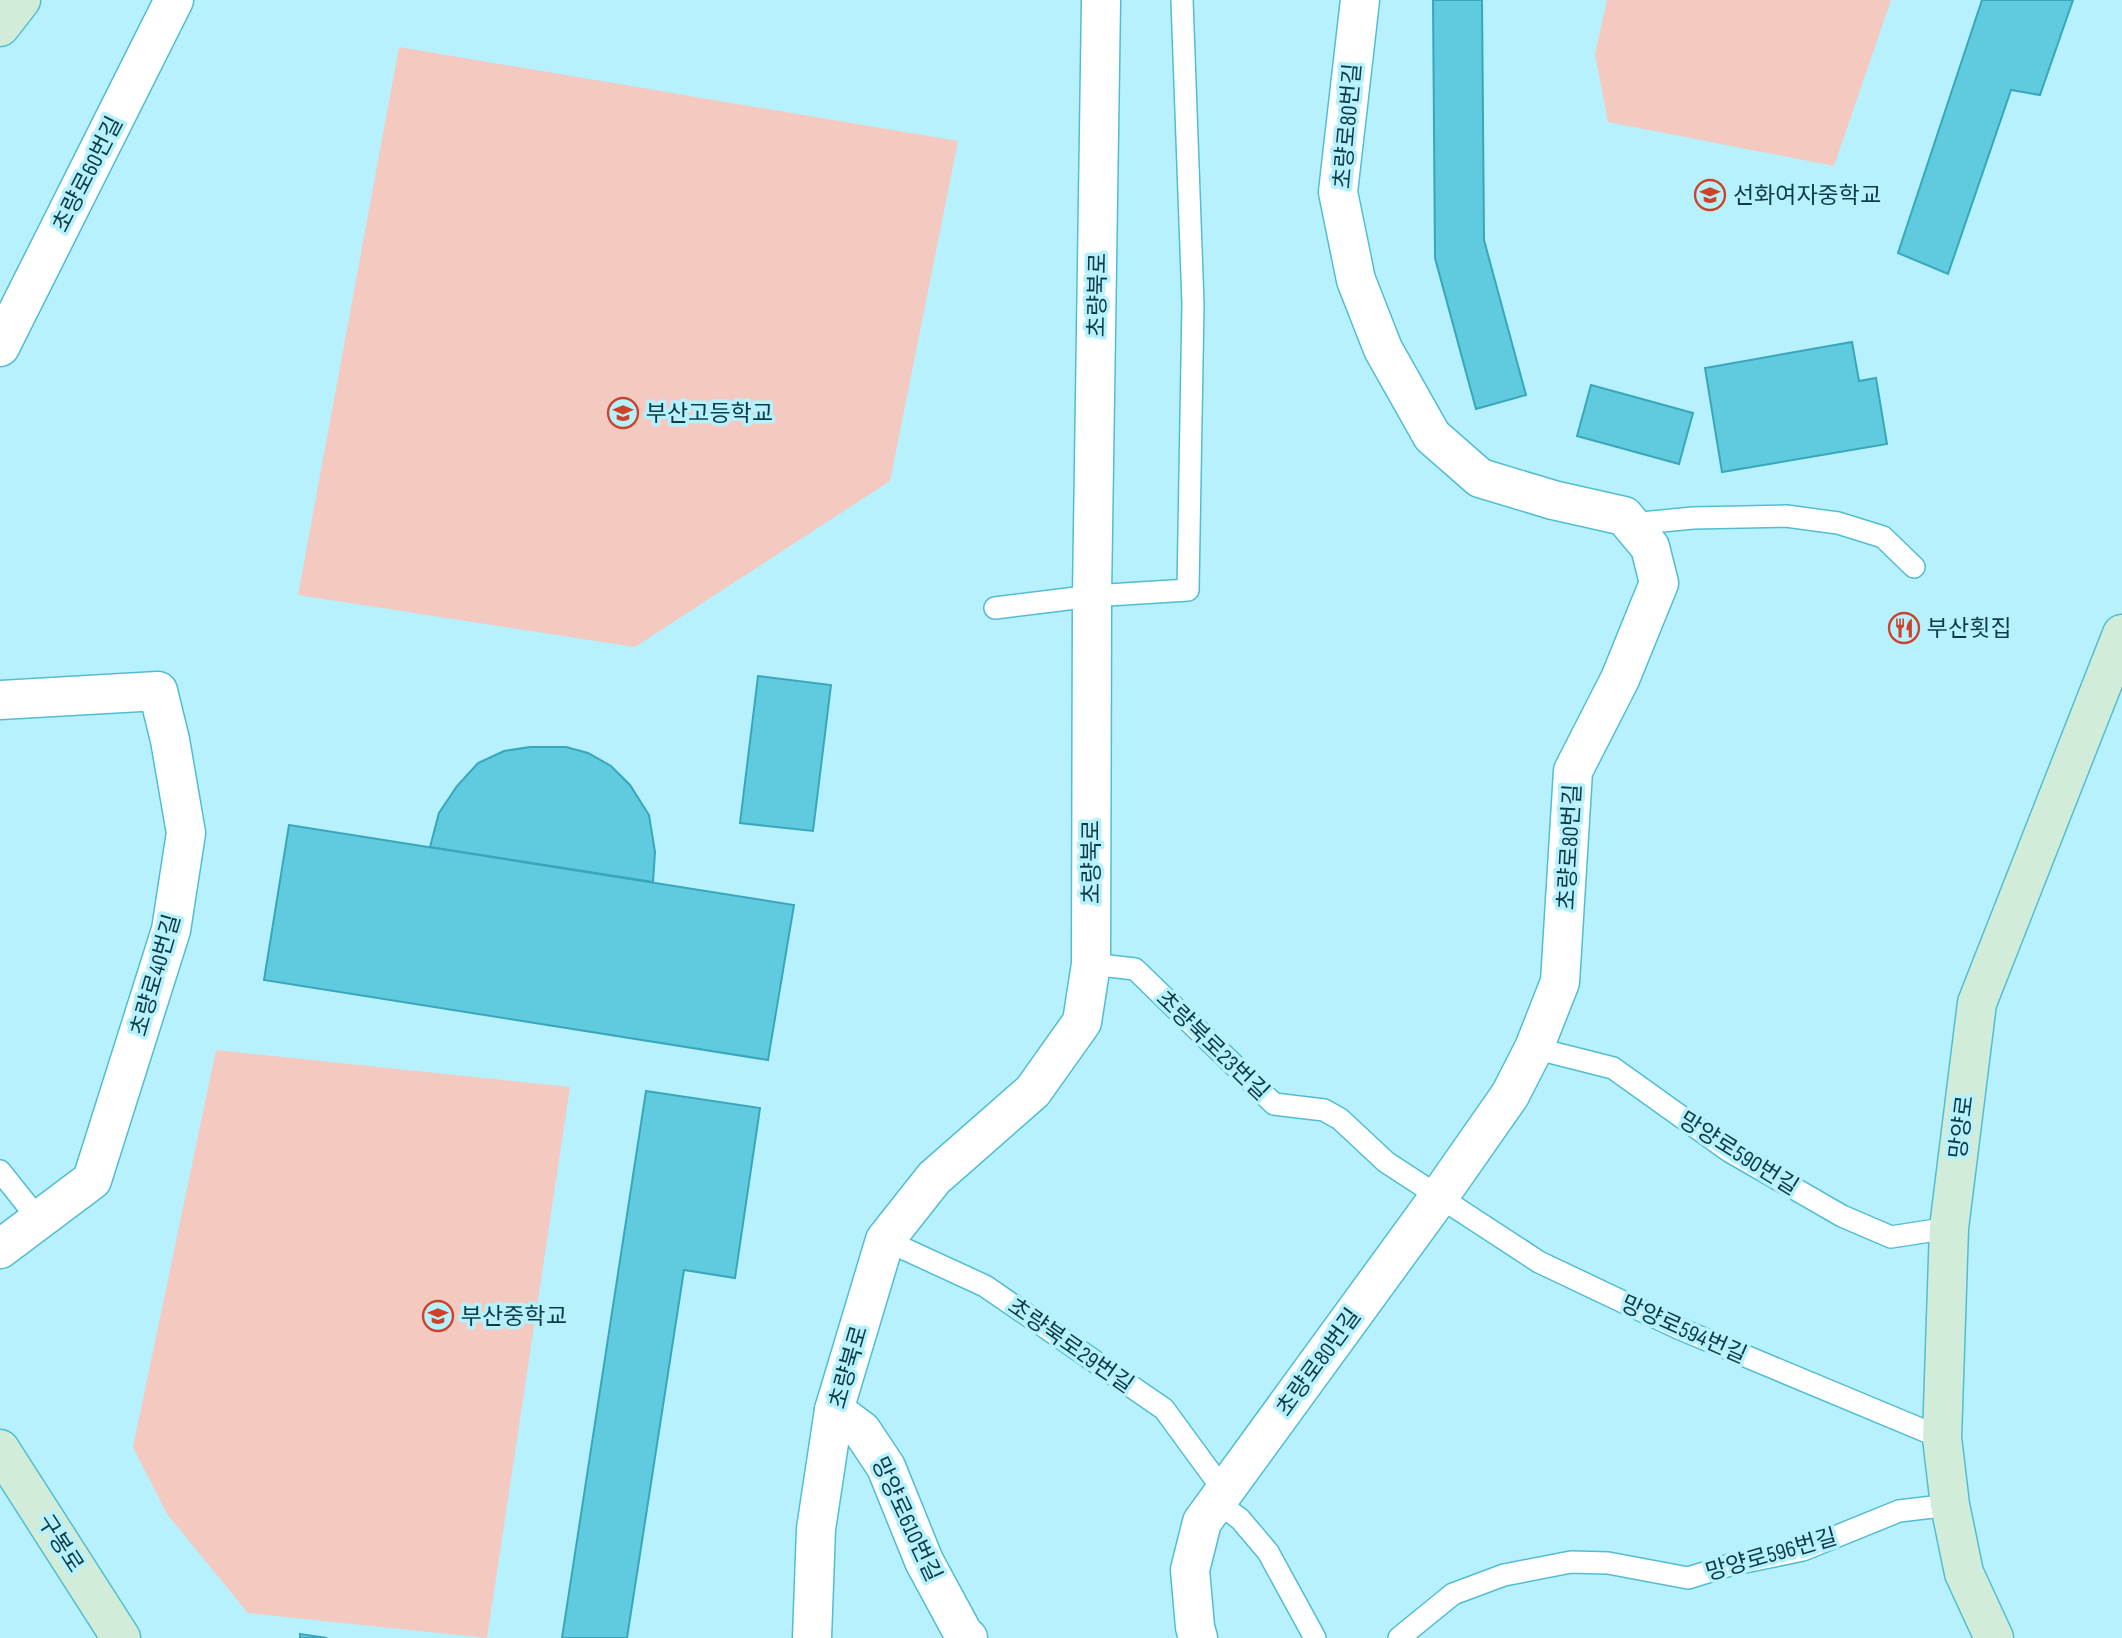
<svg xmlns="http://www.w3.org/2000/svg" width="2122" height="1638" font-family="'Sofia Sans Condensed','Noto Sans KR',sans-serif">
  <style>
    .green { fill: #f3c9c0 }
    .building { fill: #60cadf; stroke: #38a7bb; stroke-width: 2 }
    .lines { fill: none; stroke-linecap: round; stroke-linejoin: round }
    .lane-casing { stroke: #52bdd2; stroke-width: 24 }
    .street-casing { stroke: #52bdd2; stroke-width: 41 }
    .secondary-casing { stroke: #52bdd2; stroke-width: 41 }
    .lane { stroke: #fff; stroke-width: 21 }
    .street { stroke: #fff; stroke-width: 38 }
    .secondary { stroke: #d1edda; stroke-width: 38 }
    .labels { text-anchor: middle; stroke-width: 7; stroke-linejoin: round; paint-order: stroke }
    .street-label { font-size: 23px; fill: #0d3c45; stroke: #b7f1fd }
    .poi-label { font-size: 23px; fill: #0d3c45; stroke: #b7f1fd; text-anchor: start }
  </style>
  <rect width="100%" height="100%" fill="#b7f1fd"/>
  <g class="green">
    <path d="M 1607,0 L 1891,0 L 1834,166 L 1608,122 L 1595,54 Z"/>
    <path d="M 399,47 L 958,141 L 890,481 L 635,647 L 298,595 Z"/>
    <path d="M 216,1050 L 570,1087 L 487,1638 L 248,1613 L 167,1514 L 133,1447 Z"/>
  </g>
  <g class="building">
    <path d="M 1433,0 L 1482,0 L 1484,240 L 1526,395 L 1476,409 L 1435,258 Z"/>
    <path d="M 1982,0 L 2073,0 L 2040,95 L 2011,90 L 1948,274 L 1898,253 Z"/>
    <path d="M 1852,342 L 1859,381 L 1876,378 L 1887,444 L 1722,472 L 1705,368 Z"/>
    <path d="M 1591,385 L 1693,413 L 1679,464 L 1577,436 Z"/>
    <path d="M 758,676 L 831,685 L 813,831 L 740,823 Z"/>
    <path d="M 530,747 L 566,747 L 588,753 L 611,766 L 630,785 L 649,815 L 655,852 L 653,882 L 430,847 L 439,813 L 457,786 L 478,763 L 504,751 Z"/>
    <path d="M 289,825 L 794,905 L 768,1060 L 264,980 Z"/>
    <path d="M 646,1091 L 760,1108 L 735,1278 L 684,1270 L 627,1638 L 562,1638 Z"/>
    <path d="M 300,1634 L 327,1638 L 300,1638 Z"/>
  </g>
  <g class="lines">
    <g class="lane-casing">
      <g id="lane">
        <path d="M 1631,524 L 1693,518 L 1786,516 L 1838,523 L 1883,537 L 1914,567"/>
        <path d="M 995,608 L 1092,596 L 1188,590 L 1193,304 L 1182,0"/>
        <path d="M 1091,964 L 1135,969 L 1274,1104 L 1324,1110 L 1340,1119 L 1386,1162 L 1539,1262 L 1678,1328 L 1942,1438"/>
        <path d="M 1534,1048 L 1613,1068 L 1729,1151 L 1842,1216 L 1891,1237 L 1949,1228"/>
        <path d="M 0,1171 L 39,1220"/>
        <path d="M 885,1240 L 985,1286 L 1164,1409 L 1224,1491"/>
        <path d="M 1217,1502 L 1240,1519 L 1268,1552 L 1315,1638"/>
        <path d="M 1399,1638 L 1453,1594 L 1504,1575 L 1571,1562 L 1608,1563 L 1688,1578 L 1730,1565 L 1803,1550 L 1899,1511 L 1950,1505"/>
      </g>
    </g>
    <g class="street-casing">
      <g id="street">
        <path d="M 0,347 L 174,0"/>
        <path d="M 0,700 L 158,691 L 170,740 L 186,833 L 171,930 L 92,1180 L 0,1249"/>
        <path d="M 834,1410 L 862,1431 L 886,1467 L 924,1561 L 964,1635 L 968,1638"/>
        <path d="M 812,1638 L 816,1529 L 834,1410 L 885,1240 L 934,1178 L 1033,1091 L 1082,1022 L 1091,964 L 1092,596 L 1101,0"/>
        <path d="M 1198,1638 L 1195,1627 L 1190,1570 L 1202,1522 L 1438,1198 L 1510,1095 L 1534,1048 L 1560,982 L 1573,771 L 1620,679 L 1659,583 L 1650,547 L 1624,516 L 1553,500 L 1480,478 L 1432,436 L 1383,349 L 1356,280 L 1338,192 L 1360,0"/>
      </g>
    </g>
    <g class="secondary-casing">
      <g id="secondary">
        <path d="M 0,27 L 21,0"/>
        <path d="M 0,1449 L 121,1638"/>
        <path d="M 1994,1638 L 1964,1573 L 1950,1505 L 1942,1438 L 1949,1228 L 1977,1003 L 2122,634"/>
      </g>
    </g>
    <use href="#lane" class="lane"/>
    <use href="#street" class="street"/>
    <use href="#secondary" class="secondary"/>
  </g>
  <defs>
    <g id="school-ring" transform="scale(1.575)"><circle r="9.5" fill="#b7f1fd" stroke="#cd4229" stroke-width="1.5"/><path d="M0-5L7-2L0 1L-7-2ZM-4 1L0 2.5L4 1V4Q0 6-4 4Z" fill="#cd4229"/></g>
    <g id="restaurant-ring" transform="scale(1.575)"><circle r="9.5" fill="#b7f1fd" stroke="#cd4229" stroke-width="1.5"/><path d="M-5-6h1v4h1v-4h1v4h1v-4h1v5L-1.5 .5V6h-2V.5L-5-1ZM5-6V6H3V1.5H1.5Q1.5-4 5-6Z" fill="#cd4229"/></g>
  </defs>
  <g fill-rule="evenodd">
    <use href="#school-ring" x="1710" y="195"/>
    <use href="#school-ring" x="623" y="413"/>
    <use href="#restaurant-ring" x="1904" y="628"/>
    <use href="#school-ring" x="438" y="1316"/>
  </g>
  <g class="labels">
    <g class="street-label">
      <text transform="translate(1347 126) rotate(-85)" y="8">초량로80번길</text>
      <text transform="translate(87 174) rotate(-63)" y="8">초량로60번길</text>
      <text transform="translate(1097 295) rotate(-89)" y="8">초량북로</text>
      <text transform="translate(1569 847) rotate(-87)" y="8">초량로80번길</text>
      <text transform="translate(1091 862) rotate(-90)" y="8">초량북로</text>
      <text transform="translate(155 975) rotate(-74)" y="8">초량로40번길</text>
      <text transform="translate(1213 1045) rotate(44)" y="8">초량북로23번길</text>
      <text transform="translate(1961 1127) rotate(-83)" y="8">망양로</text>
      <text transform="translate(1739 1153) rotate(32)" y="8">망양로590번길</text>
      <text transform="translate(1684 1329) rotate(24)" y="8">망양로594번길</text>
      <text transform="translate(1071 1345) rotate(35)" y="8">초량북로29번길</text>
      <text transform="translate(1318 1362) rotate(-54)" y="8">초량로80번길</text>
      <text transform="translate(848 1367) rotate(-74)" y="8">초량북로</text>
      <text transform="translate(907 1519) rotate(65)" y="8">망양로610번길</text>
      <text transform="translate(61 1543) rotate(57)" y="8">구봉로</text>
      <text transform="translate(1771 1554) rotate(-16)" y="8">망양로596번길</text>
    </g>
    <g class="poi-label">
      <text x="1733" y="203">선화여자중학교</text>
      <text x="646" y="421">부산고등학교</text>
      <text x="1927" y="636">부산횟집</text>
      <text x="461" y="1324">부산중학교</text>
    </g>
  </g>
</svg>
